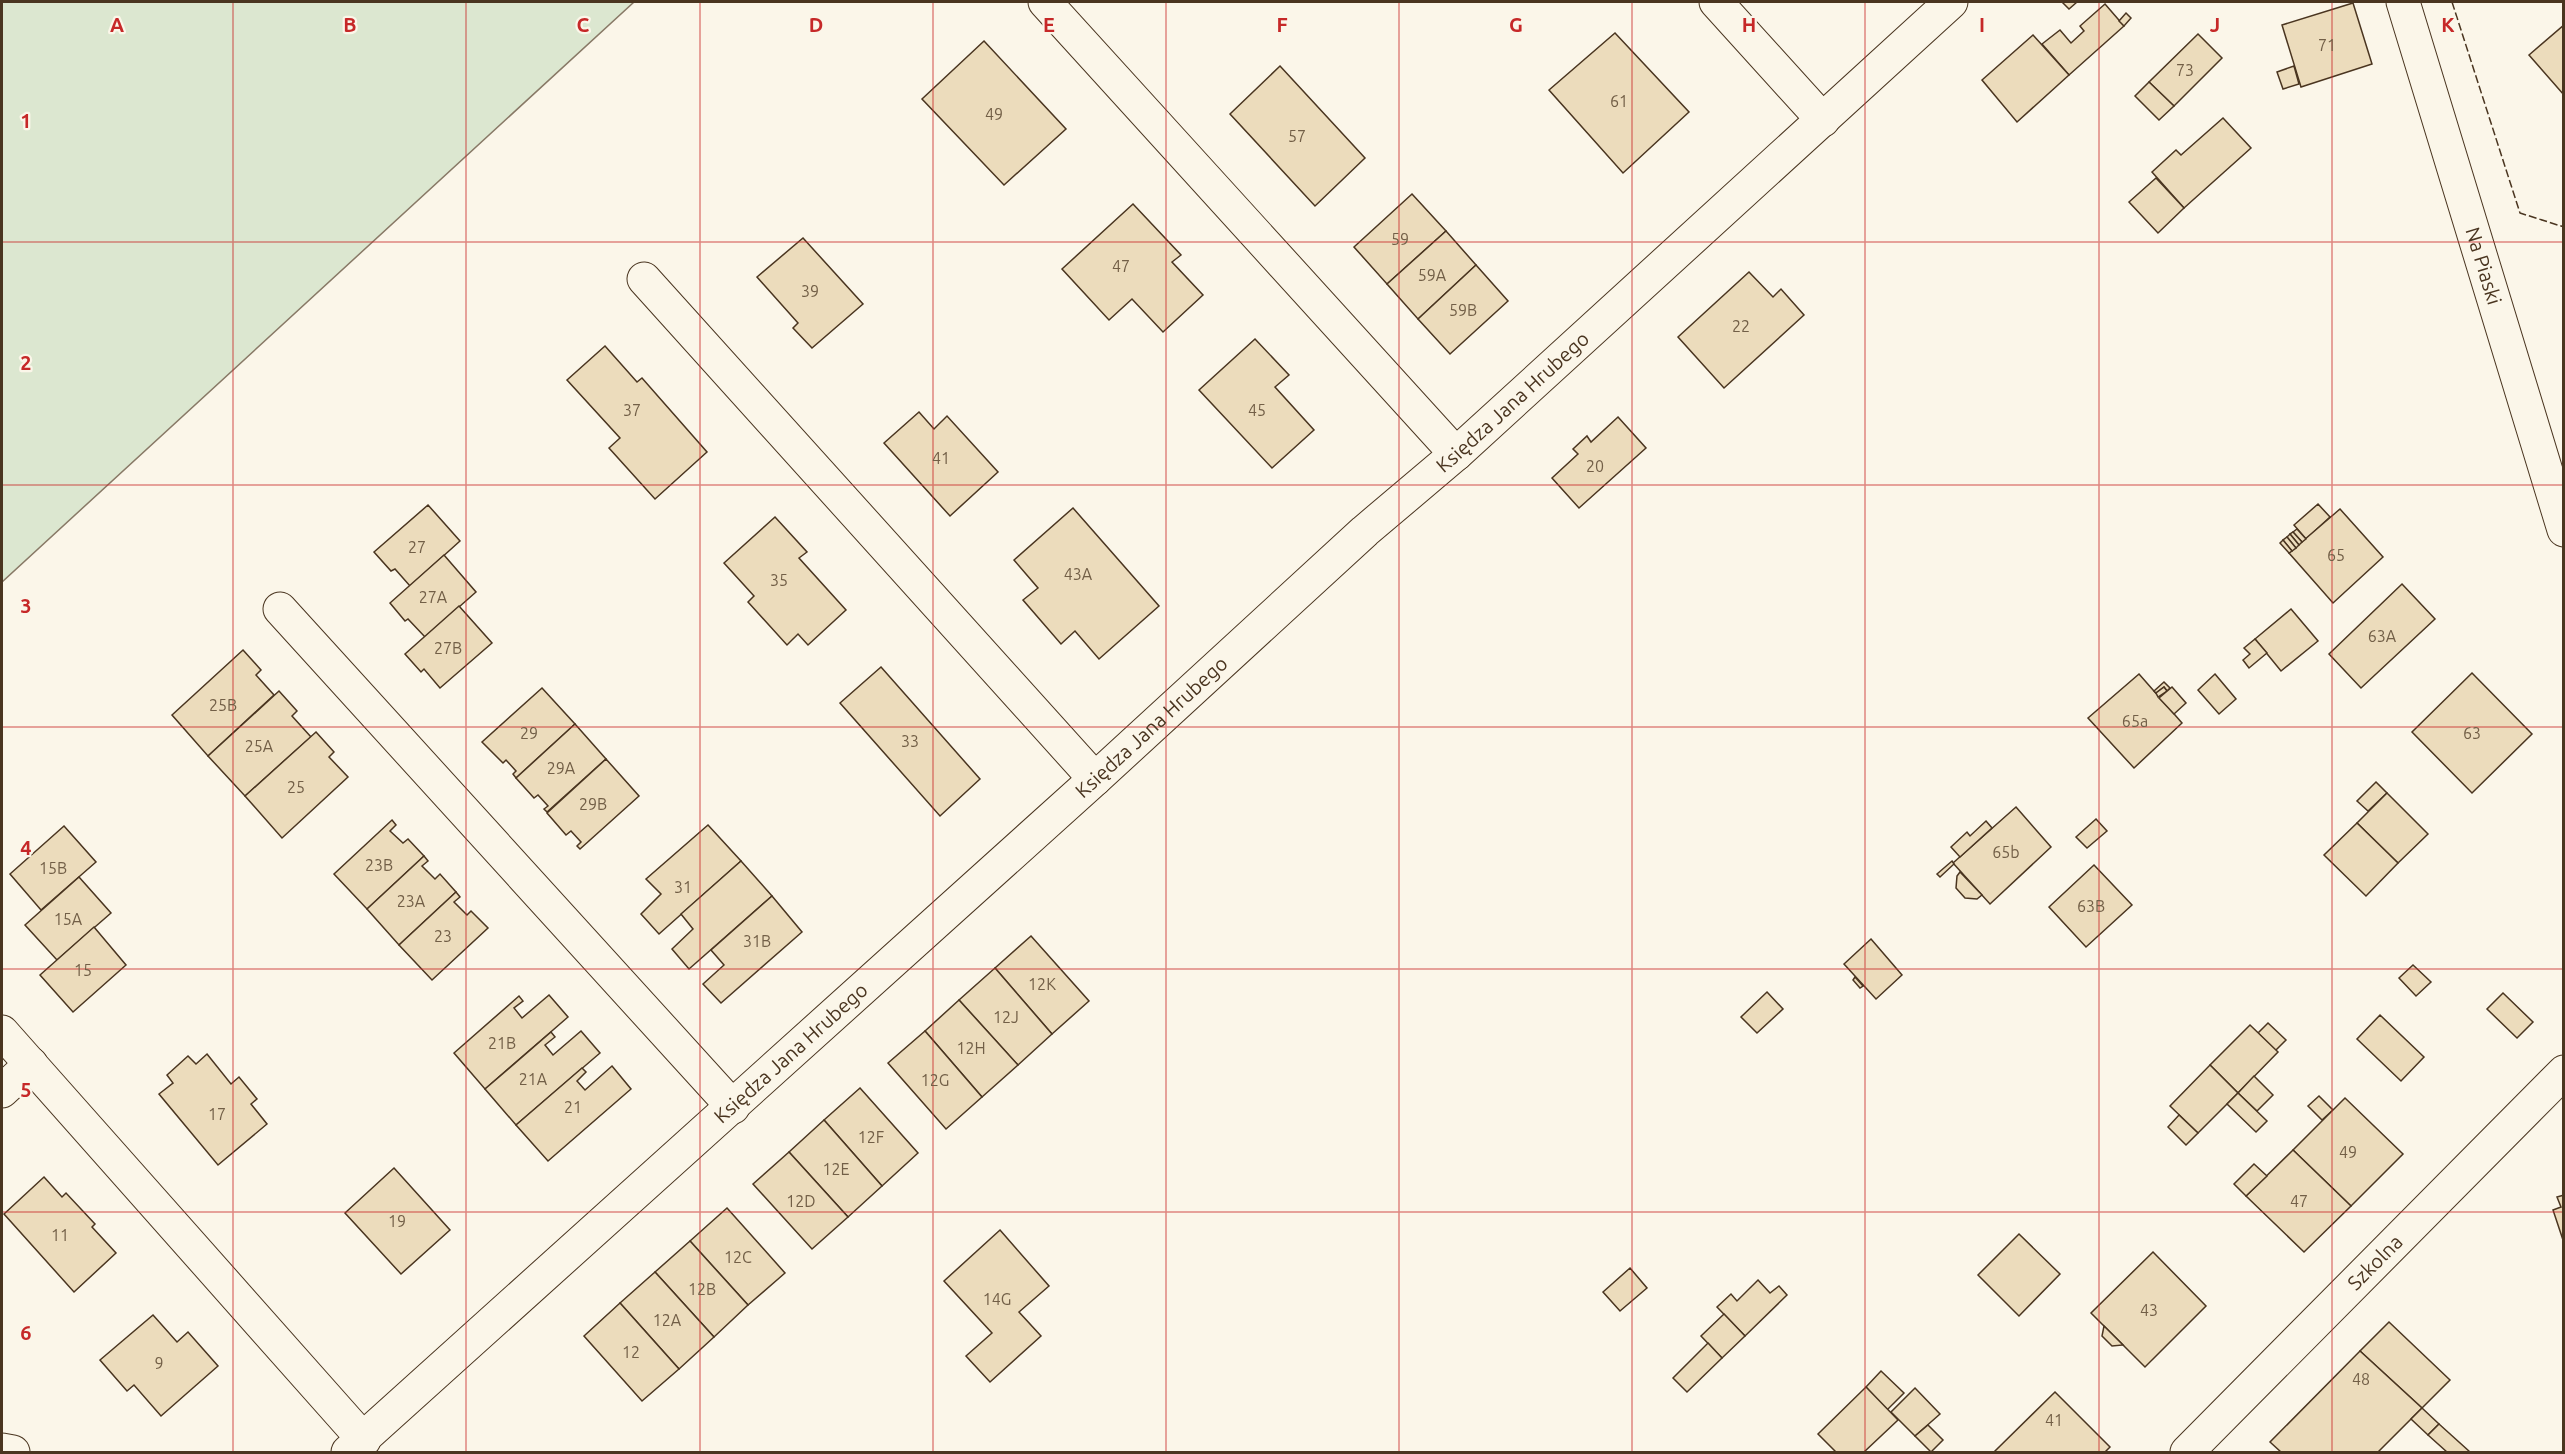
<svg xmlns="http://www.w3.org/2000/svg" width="2565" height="1454" font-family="Ubuntu,sans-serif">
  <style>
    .green { fill: #dce7d0; stroke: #887966; stroke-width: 1.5 }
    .building { fill: #ecdcbc; stroke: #4a3520; stroke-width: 1.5 }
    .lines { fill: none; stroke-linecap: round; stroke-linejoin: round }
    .minor-casing { stroke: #4a3520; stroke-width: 35 }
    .minor { stroke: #fbf6e9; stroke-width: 33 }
    .fence { stroke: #4a3520; stroke-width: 1.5; stroke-dasharray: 8 3; stroke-linecap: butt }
    .grid { fill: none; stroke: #c62828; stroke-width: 1.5; stroke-opacity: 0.55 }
    .labels { text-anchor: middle; stroke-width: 4.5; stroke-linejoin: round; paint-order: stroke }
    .number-label { font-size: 16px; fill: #725f47 }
    .street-label { font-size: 20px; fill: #4a3520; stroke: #fbf6e9 }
    .grid-label { font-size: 20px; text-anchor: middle; font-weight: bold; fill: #c62828; stroke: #fbf6e9; stroke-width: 4.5; stroke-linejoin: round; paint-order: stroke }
  </style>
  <rect width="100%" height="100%" fill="#fbf6e9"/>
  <path class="green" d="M 2,2 L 634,2 L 2,582 Z"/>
  <g class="building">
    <path d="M 2062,2 L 2077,2 L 2069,9 Z"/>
    <path d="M 2353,3 L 2372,64 L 2301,87 L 2282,25 Z"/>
    <path d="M 2105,4 L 2124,26 L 2069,75 L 2042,44 L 2060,30 L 2071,43 L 2084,31 L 2080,26 Z"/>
    <path d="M 2126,13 L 2131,18 L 2124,26 L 2119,21 Z"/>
    <path d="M 2564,25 L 2564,95 L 2529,55 Z"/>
    <path d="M 1615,33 L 1689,112 L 1623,173 L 1549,90 Z"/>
    <path d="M 2198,34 L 2222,58 L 2174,106 L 2149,82 Z"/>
    <path d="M 2033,35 L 2069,75 L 2017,122 L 1982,80 Z"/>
    <path d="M 984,41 L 1066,129 L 1004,185 L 922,99 Z"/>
    <path d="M 1280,66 L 1365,158 L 1315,206 L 1230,114 Z"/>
    <path d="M 2294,66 L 2299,84 L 2283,89 L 2277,72 Z"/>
    <path d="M 2149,82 L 2174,106 L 2159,120 L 2135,96 Z"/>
    <path d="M 2223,118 L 2251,148 L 2184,208 L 2152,172 L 2176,150 L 2181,155 Z"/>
    <path d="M 2156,178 L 2184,208 L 2158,233 L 2129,202 Z"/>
    <path d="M 1412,194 L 1446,231 L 1387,284 L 1354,247 Z"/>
    <path d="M 1133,204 L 1181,255 L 1172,262 L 1203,295 L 1163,332 L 1132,299 L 1109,320 L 1062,269 Z"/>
    <path d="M 1446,231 L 1476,265 L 1418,319 L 1387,284 Z"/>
    <path d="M 803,238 L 863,304 L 812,348 L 793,328 L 798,323 L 757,277 Z"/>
    <path d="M 1476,265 L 1508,301 L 1450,354 L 1418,319 Z"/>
    <path d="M 1749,272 L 1773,297 L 1781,289 L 1804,315 L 1724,388 L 1678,337 Z"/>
    <path d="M 1255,339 L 1289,375 L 1275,387 L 1314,430 L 1272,468 L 1199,390 Z"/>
    <path d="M 605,346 L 637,382 L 642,378 L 707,452 L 655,499 L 609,448 L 620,438 L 567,380 Z"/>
    <path d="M 919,412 L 934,429 L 947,416 L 998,472 L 950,516 L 884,443 Z"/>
    <path d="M 1618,417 L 1646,448 L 1579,508 L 1552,478 L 1578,454 L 1573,449 L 1587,436 L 1591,442 Z"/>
    <path d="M 2318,504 L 2330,517 L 2306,539 L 2294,525 Z"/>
    <path d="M 428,505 L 460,541 L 410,586 L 395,569 L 391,571 L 374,552 Z"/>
    <path d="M 1073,508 L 1159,606 L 1099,659 L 1075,631 L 1061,644 L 1023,600 L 1038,588 L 1014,560 Z"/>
    <path d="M 2340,509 L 2383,557 L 2333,603 L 2289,553 Z"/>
    <path d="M 775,517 L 807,552 L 799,558 L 846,610 L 808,645 L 798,634 L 787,645 L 748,602 L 754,596 L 724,563 Z"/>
    <path d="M 2297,529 L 2306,539 L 2302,542 L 2293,532 Z"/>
    <path d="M 2293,532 L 2302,542 L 2299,545 L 2290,534 Z"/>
    <path d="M 2290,534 L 2299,545 L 2296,548 L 2287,537 Z"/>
    <path d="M 2287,537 L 2296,548 L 2292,551 L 2283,540 Z"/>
    <path d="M 2283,540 L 2292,551 L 2289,553 L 2280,543 Z"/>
    <path d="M 444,555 L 476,592 L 425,637 L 408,619 L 405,621 L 390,603 Z"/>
    <path d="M 2402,584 L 2435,619 L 2361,688 L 2329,654 Z"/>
    <path d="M 459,606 L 492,643 L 440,688 L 424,669 L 421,672 L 405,654 Z"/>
    <path d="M 2291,609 L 2318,641 L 2281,671 L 2255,639 Z"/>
    <path d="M 2255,639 L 2267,653 L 2249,668 L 2243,660 L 2250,654 L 2244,648 Z"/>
    <path d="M 243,650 L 261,670 L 256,675 L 274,695 L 208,756 L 172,715 Z"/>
    <path d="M 881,667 L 980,779 L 940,816 L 840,703 Z"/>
    <path d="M 2472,673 L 2532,734 L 2472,793 L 2412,732 Z"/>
    <path d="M 2139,674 L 2182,723 L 2134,768 L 2088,718 Z"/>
    <path d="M 2215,674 L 2236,699 L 2219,714 L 2198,690 Z"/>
    <path d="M 2164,682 L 2170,688 L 2167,691 L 2164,687 L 2156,693 L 2154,691 Z"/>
    <path d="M 2164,687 L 2167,691 L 2158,697 L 2156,693 Z"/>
    <path d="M 2172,687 L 2186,703 L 2174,714 L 2159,698 Z"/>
    <path d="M 542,688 L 575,724 L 516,778 L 513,774 L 516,771 L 506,760 L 503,763 L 482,742 Z"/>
    <path d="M 279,691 L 297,711 L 292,716 L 311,737 L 245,796 L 208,756 Z"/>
    <path d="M 575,724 L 606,759 L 547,812 L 544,809 L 548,806 L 538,795 L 534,798 L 516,778 Z"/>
    <path d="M 316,732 L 334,752 L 329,757 L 348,777 L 282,838 L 245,796 Z"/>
    <path d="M 606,759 L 639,796 L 580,849 L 577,846 L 581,842 L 571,831 L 566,835 L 547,813 Z"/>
    <path d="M 2376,782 L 2387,793 L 2368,811 L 2357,801 Z"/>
    <path d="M 2387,793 L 2428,834 L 2398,863 L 2357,823 Z"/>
    <path d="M 2016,807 L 2051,847 L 1990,904 L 1953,863 Z"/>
    <path d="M 2096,819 L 2107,831 L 2087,848 L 2076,837 Z"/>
    <path d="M 392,820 L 396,825 L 390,831 L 403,843 L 408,839 L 424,856 L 367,909 L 334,874 Z"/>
    <path d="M 1986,821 L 1992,828 L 1960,857 L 1951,847 L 1967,832 L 1970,836 Z"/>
    <path d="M 2357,823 L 2398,863 L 2366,896 L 2324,855 Z"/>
    <path d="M 708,825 L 741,861 L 659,934 L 641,914 L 661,894 L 646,879 Z"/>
    <path d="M 64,826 L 96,862 L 41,910 L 10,874 Z"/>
    <path d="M 424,856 L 428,861 L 422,866 L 435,879 L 440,874 L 456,892 L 399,945 L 367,909 Z"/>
    <path d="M 741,861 L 772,896 L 689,969 L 672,949 L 693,929 L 681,914 Z"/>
    <path d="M 1952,861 L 1954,864 L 1940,877 L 1937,874 Z"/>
    <path d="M 2094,865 L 2132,905 L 2086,947 L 2049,907 Z"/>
    <path d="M 1960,872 L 1982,895 L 1977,899 L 1965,898 L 1956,888 L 1957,876 Z"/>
    <path d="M 79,877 L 111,913 L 57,960 L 25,925 Z"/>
    <path d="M 456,892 L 460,897 L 454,902 L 467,915 L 471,911 L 488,928 L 432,980 L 399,945 Z"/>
    <path d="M 772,896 L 802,932 L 721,1003 L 703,984 L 724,965 L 711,950 Z"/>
    <path d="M 94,927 L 126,965 L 73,1012 L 40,975 Z"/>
    <path d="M 1031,936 L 1089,1001 L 1052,1034 L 995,968 Z"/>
    <path d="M 1871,939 L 1902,975 L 1876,999 L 1844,964 Z"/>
    <path d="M 2413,965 L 2431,982 L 2416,996 L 2399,978 Z"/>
    <path d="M 995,968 L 1052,1034 L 1018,1065 L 959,1000 Z"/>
    <path d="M 1855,977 L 1863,986 L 1860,988 L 1853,980 Z"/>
    <path d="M 1767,992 L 1783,1009 L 1757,1033 L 1741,1017 Z"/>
    <path d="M 2503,993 L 2533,1022 L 2517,1038 L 2487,1009 Z"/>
    <path d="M 549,995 L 568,1017 L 485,1089 L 454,1053 L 519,996 L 523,1001 L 514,1008 L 522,1018 Z"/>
    <path d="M 959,1000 L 1018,1065 L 982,1097 L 925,1031 Z"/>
    <path d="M 2380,1015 L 2424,1057 L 2401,1081 L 2357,1039 Z"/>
    <path d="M 2268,1023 L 2286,1040 L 2275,1051 L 2258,1033 Z"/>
    <path d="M 2250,1025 L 2278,1052 L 2238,1093 L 2210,1065 Z"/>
    <path d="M 581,1031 L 600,1053 L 516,1125 L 485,1089 L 551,1032 L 555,1037 L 545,1045 L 553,1055 Z"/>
    <path d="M 925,1031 L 982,1097 L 946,1129 L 888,1063 Z"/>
    <path d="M 207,1054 L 231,1084 L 239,1077 L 257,1099 L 251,1104 L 267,1124 L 218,1165 L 159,1094 L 173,1083 L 167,1075 L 188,1056 L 196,1064 Z"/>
    <path d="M 2210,1065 L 2238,1093 L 2198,1133 L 2170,1106 Z"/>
    <path d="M 612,1066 L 631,1089 L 548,1161 L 516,1125 L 582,1068 L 586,1072 L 577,1081 L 585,1090 Z"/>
    <path d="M 2254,1076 L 2273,1095 L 2257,1111 L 2238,1093 Z"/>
    <path d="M 860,1088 L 918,1153 L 882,1186 L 824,1120 Z"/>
    <path d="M 2238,1093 L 2267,1121 L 2256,1132 L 2227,1104 Z"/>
    <path d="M 2319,1096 L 2333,1110 L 2322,1120 L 2308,1106 Z"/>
    <path d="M 2345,1098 L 2403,1154 L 2351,1206 L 2293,1150 Z"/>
    <path d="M 2179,1115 L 2198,1133 L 2186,1145 L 2168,1127 Z"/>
    <path d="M 824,1120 L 882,1186 L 848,1217 L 789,1152 Z"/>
    <path d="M 2293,1150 L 2351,1206 L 2304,1252 L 2246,1196 Z"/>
    <path d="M 789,1152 L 848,1217 L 812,1249 L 753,1184 Z"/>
    <path d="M 2254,1164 L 2267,1176 L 2246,1196 L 2234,1184 Z"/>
    <path d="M 394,1168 L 450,1230 L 401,1274 L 345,1213 Z"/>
    <path d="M 44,1177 L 62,1197 L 66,1193 L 95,1224 L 92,1227 L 116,1253 L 74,1292 L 4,1214 Z"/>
    <path d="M 2564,1195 L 2564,1243 L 2553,1210 L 2561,1207 L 2557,1197 Z"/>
    <path d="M 727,1208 L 785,1273 L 748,1305 L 690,1241 Z"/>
    <path d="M 1000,1230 L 1049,1286 L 1019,1312 L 1041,1336 L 990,1382 L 966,1356 L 992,1333 L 944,1281 Z"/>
    <path d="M 2019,1234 L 2060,1274 L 2019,1316 L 1978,1275 Z"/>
    <path d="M 690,1241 L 748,1305 L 714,1337 L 655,1272 Z"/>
    <path d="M 2153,1252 L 2206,1306 L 2145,1367 L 2091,1313 Z"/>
    <path d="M 1630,1268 L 1647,1288 L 1620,1311 L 1603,1292 Z"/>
    <path d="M 655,1272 L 714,1337 L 679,1369 L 620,1303 Z"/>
    <path d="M 1758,1280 L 1770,1293 L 1779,1286 L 1787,1295 L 1745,1336 L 1717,1307 L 1731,1294 L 1737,1301 Z"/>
    <path d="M 620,1303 L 679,1369 L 642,1401 L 584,1336 Z"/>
    <path d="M 1724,1314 L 1745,1336 L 1722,1358 L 1701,1336 Z"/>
    <path d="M 153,1315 L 177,1342 L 188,1332 L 218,1366 L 161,1416 L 134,1385 L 127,1391 L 100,1360 Z"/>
    <path d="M 2389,1322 L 2450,1380 L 2422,1408 L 2360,1351 Z"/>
    <path d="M 2104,1326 L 2123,1345 L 2112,1346 L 2102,1336 Z"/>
    <path d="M 1708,1343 L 1722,1358 L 1687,1392 L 1673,1378 Z"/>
    <path d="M 2360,1351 L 2422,1408 L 2378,1452 L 2281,1452 L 2270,1442 Z"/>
    <path d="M 1881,1371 L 1904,1393 L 1887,1410 L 1866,1387 Z"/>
    <path d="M 1866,1387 L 1898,1420 L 1864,1452 L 1836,1452 L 1818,1434 Z"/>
    <path d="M 1915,1388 L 1940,1414 L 1915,1436 L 1891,1412 Z"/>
    <path d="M 2055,1392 L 2110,1447 L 2105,1452 L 1994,1452 Z"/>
    <path d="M 2422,1408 L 2439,1424 L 2428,1435 L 2411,1419 Z"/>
    <path d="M 2439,1424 L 2470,1452 L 2447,1452 L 2428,1435 Z"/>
    <path d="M 1928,1425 L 1943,1440 L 1931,1452 L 1915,1436 Z"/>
  </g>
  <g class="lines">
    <g class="minor-casing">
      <g id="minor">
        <path d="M 1045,2 L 1456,454"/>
        <path d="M 1716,2 L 1823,120"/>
        <path id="s1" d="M 2403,2 L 2564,530"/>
        <path d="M 644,279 L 1095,779"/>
        <path d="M 280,609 L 733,1107"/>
        <path d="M 2,1032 L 364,1440"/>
        <path d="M 2,1091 L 31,1064"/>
        <path d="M 2,1450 L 13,1452"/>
        <path id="s2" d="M 348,1452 L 1095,779 L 1365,531 L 1456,454 L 1951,2"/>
        <path id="s3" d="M 2187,1452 L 2564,1072"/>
      </g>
    </g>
    <use href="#minor" class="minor"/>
    <path class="fence" d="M 2452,2 L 2520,213 L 2564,227"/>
  </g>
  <path class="grid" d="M 233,2 L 233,1452M 466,2 L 466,1452M 700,2 L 700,1452M 933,2 L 933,1452M 1166,2 L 1166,1452M 1399,2 L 1399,1452M 1632,2 L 1632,1452M 1865,2 L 1865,1452M 2099,2 L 2099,1452M 2332,2 L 2332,1452M 2,242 L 2564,242M 2,485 L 2564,485M 2,727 L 2564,727M 2,969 L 2564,969M 2,1212 L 2564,1212"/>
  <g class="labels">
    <g class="number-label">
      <text x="2327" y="51">71</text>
      <text x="2185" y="76">73</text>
      <text x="1619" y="107">61</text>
      <text x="994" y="120">49</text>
      <text x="1297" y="142">57</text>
      <text x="1400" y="245">59</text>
      <text x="1121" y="272">47</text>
      <text x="1432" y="281">59A</text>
      <text x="810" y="297">39</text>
      <text x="1463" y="316">59B</text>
      <text x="1741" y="332">22</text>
      <text x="632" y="416">37</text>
      <text x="1257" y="416">45</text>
      <text x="941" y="464">41</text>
      <text x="1595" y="472">20</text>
      <text x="417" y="553">27</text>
      <text x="2336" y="561">65</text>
      <text x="1078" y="580">43A</text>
      <text x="779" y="586">35</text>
      <text x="433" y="603">27A</text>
      <text x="2382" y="642">63A</text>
      <text x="448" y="654">27B</text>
      <text x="223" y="711">25B</text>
      <text x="2135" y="727">65a</text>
      <text x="529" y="739">29</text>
      <text x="2472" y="739">63</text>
      <text x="910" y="747">33</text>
      <text x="259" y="752">25A</text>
      <text x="561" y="774">29A</text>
      <text x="296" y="793">25</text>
      <text x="593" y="810">29B</text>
      <text x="2006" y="858">65b</text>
      <text x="379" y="871">23B</text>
      <text x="53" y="874">15B</text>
      <text x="683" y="893">31</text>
      <text x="411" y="907">23A</text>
      <text x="2091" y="912">63B</text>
      <text x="68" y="925">15A</text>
      <text x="443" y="942">23</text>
      <text x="757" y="947">31B</text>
      <text x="83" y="976">15</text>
      <text x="1042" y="990">12K</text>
      <text x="1006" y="1023">12J</text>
      <text x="502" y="1049">21B</text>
      <text x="971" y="1054">12H</text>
      <text x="533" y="1085">21A</text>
      <text x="935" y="1086">12G</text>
      <text x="573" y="1113">21</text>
      <text x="217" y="1120">17</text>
      <text x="871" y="1143">12F</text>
      <text x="2348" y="1158">49</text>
      <text x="836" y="1175">12E</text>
      <text x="801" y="1207">12D</text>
      <text x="2299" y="1207">47</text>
      <text x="397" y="1227">19</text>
      <text x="60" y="1241">11</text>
      <text x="738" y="1263">12C</text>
      <text x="702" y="1295">12B</text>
      <text x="997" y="1305">14G</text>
      <text x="2149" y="1316">43</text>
      <text x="667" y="1326">12A</text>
      <text x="631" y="1358">12</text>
      <text x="159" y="1369">9</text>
      <text x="2361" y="1385">48</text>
      <text x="2054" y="1426">41</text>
    </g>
    <g class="street-label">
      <text dy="7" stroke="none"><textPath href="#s1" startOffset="276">Na Piaski</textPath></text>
      <text dy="7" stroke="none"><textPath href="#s2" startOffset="1568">Księdza Jana Hrubego</textPath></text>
      <text dy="7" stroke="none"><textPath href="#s2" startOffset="1082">Księdza Jana Hrubego</textPath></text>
      <text dy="7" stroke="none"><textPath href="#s2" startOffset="596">Księdza Jana Hrubego</textPath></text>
      <text dy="7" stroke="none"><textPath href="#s3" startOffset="267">Szkolna</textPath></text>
    </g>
  </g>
  <g class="grid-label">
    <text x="117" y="32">A</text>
    <text x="350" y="32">B</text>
    <text x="583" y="32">C</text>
    <text x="816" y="32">D</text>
    <text x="1049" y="32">E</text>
    <text x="1282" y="32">F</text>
    <text x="1516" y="32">G</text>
    <text x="1749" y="32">H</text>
    <text x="1982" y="32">I</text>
    <text x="2215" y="32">J</text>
    <text x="2448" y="32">K</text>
    <text x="26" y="128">1</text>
    <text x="26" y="370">2</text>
    <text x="26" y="613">3</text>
    <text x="26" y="855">4</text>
    <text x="26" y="1097">5</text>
    <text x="26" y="1340">6</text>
  </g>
  <rect width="2565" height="1454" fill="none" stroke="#4a3520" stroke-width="6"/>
</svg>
